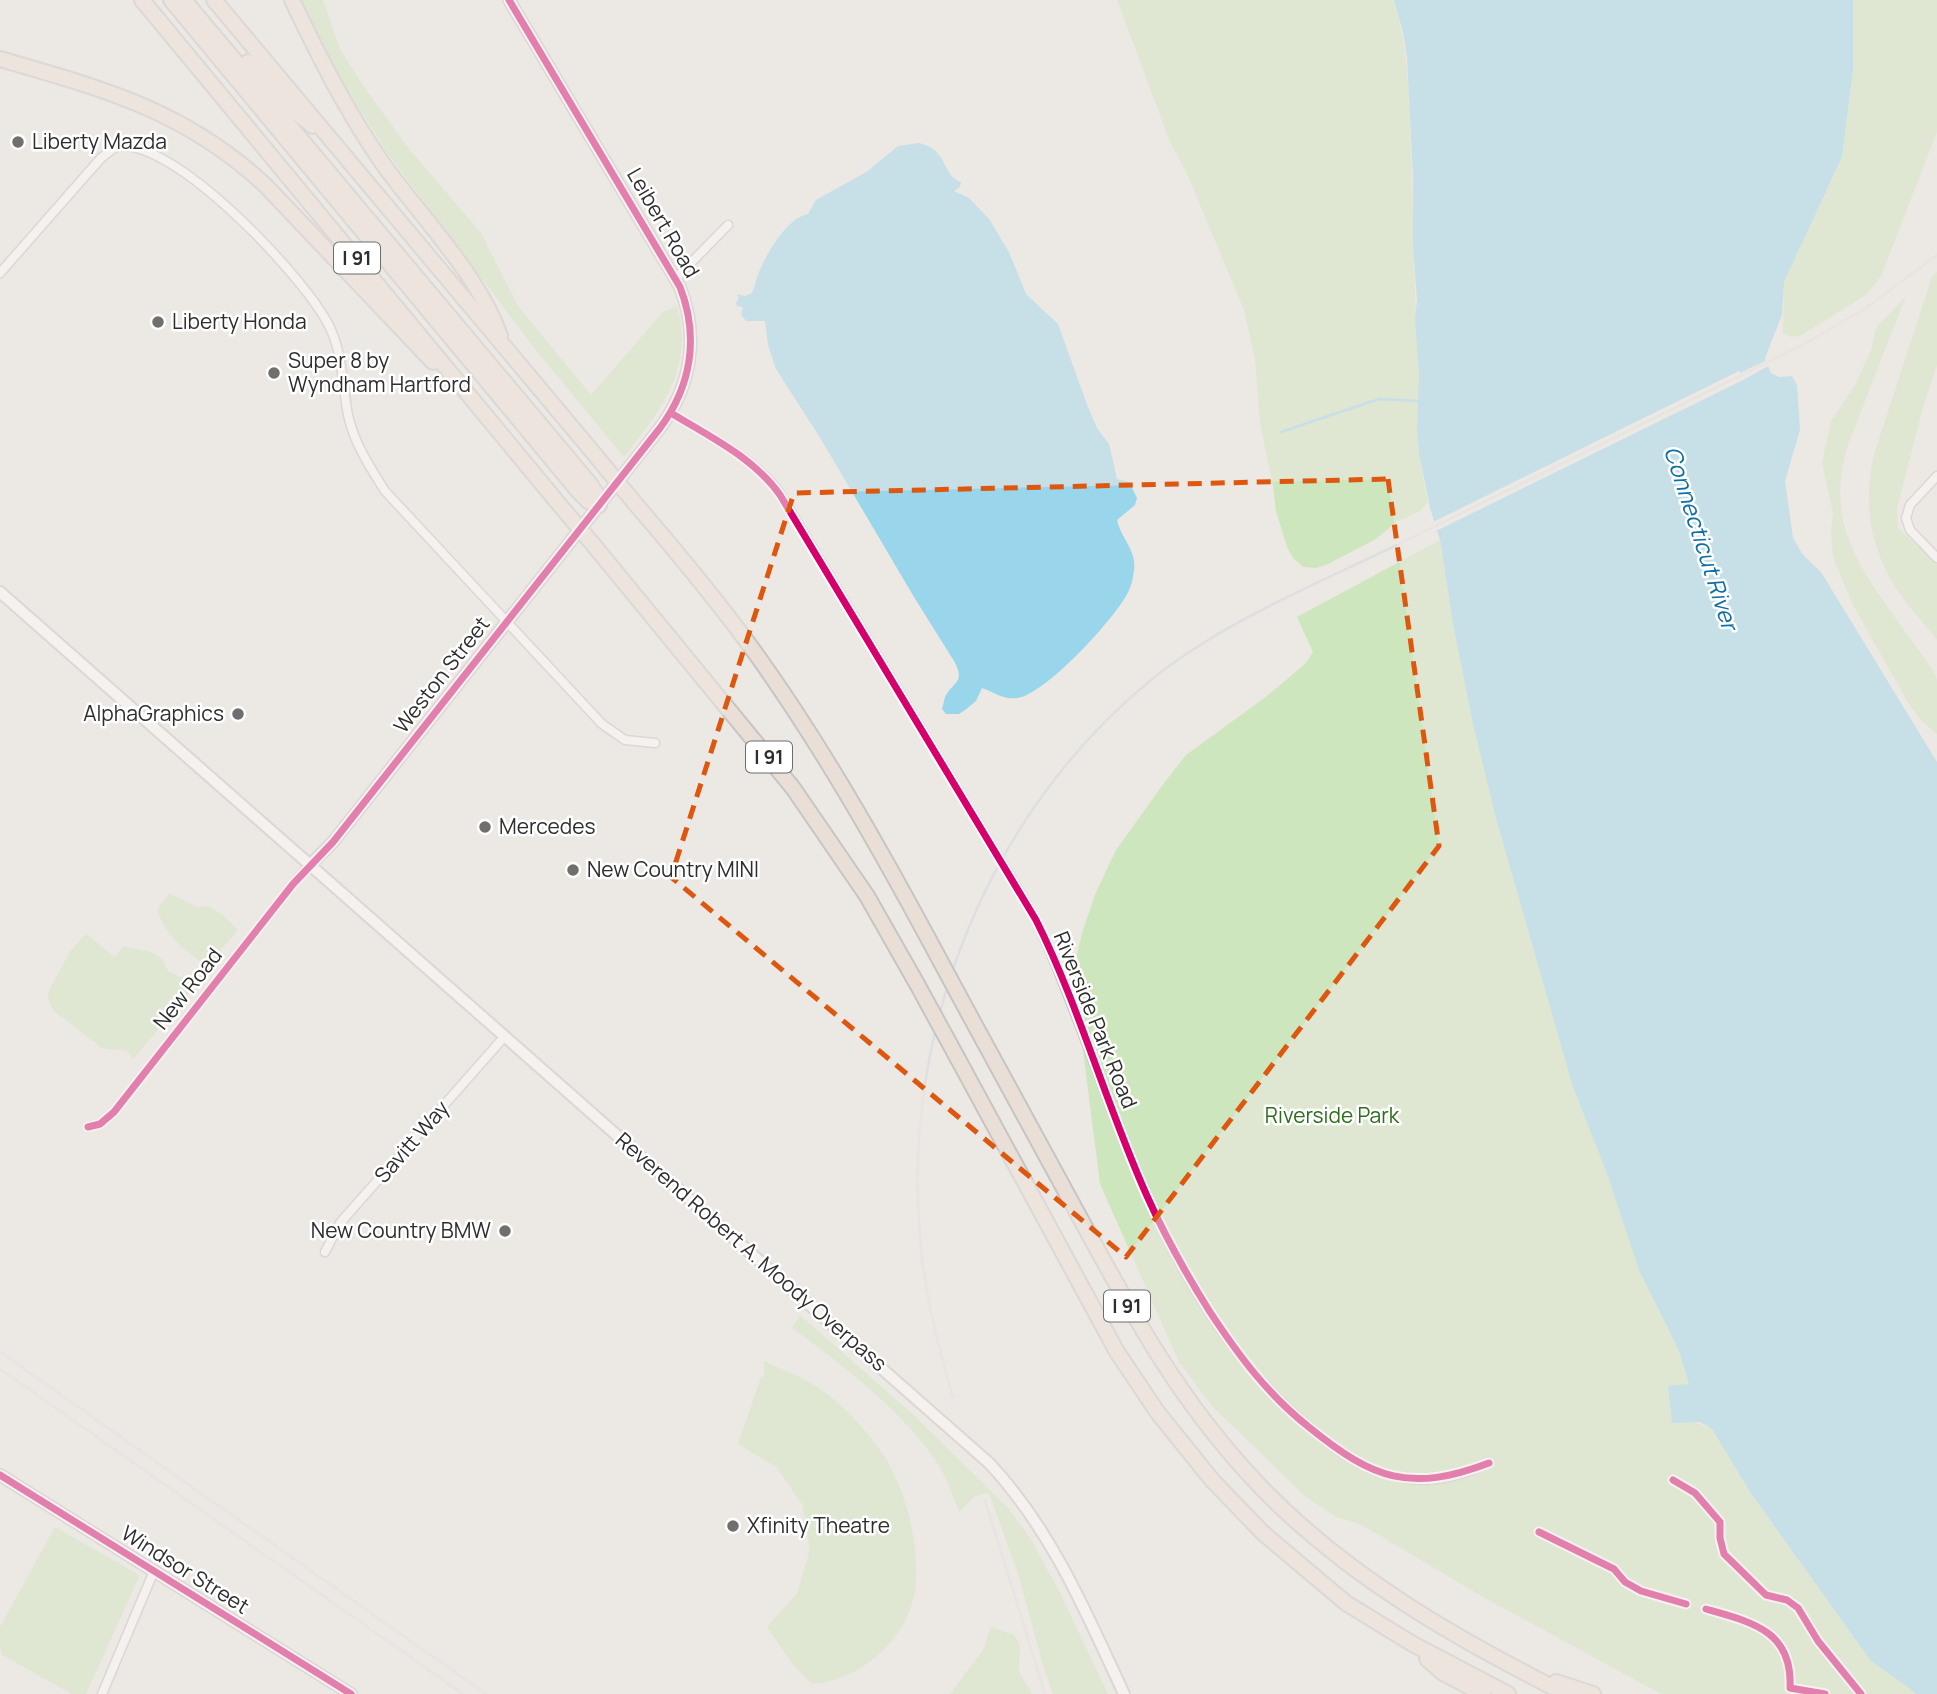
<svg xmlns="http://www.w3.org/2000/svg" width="1937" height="1694" font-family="Manrope,sans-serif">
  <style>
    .green { fill: #cee6be }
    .water { fill: #99d6ec }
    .pier { fill: #ece8e4 }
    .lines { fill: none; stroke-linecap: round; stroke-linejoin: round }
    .stream { stroke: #99d6ec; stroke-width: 2.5 }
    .street-casing { stroke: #c5c4c5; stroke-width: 11 }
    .secondary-casing { stroke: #c5c4c5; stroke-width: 14 }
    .highway-casing { stroke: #c6c5c4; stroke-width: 18 }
    .street { stroke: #fcfcfb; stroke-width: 8 }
    .secondary { stroke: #fcfcfb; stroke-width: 10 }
    .highway { stroke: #eadfd6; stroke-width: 14 }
    .rail { stroke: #dfdfe1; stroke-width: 2.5 }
    .street-bridge-casing { stroke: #c5c4c5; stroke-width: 11; stroke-linecap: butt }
    .highway-bridge-casing { stroke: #c6c5c4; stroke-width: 18; stroke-linecap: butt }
    .street-bridge { stroke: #fcfcfb; stroke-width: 8 }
    .highway-bridge { stroke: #eadfd6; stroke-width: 14 }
    .cycleway-casing { stroke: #fff; stroke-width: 11 }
    .cycleway { stroke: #d6006c; stroke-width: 7 }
    .marked { fill: none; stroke: #df570e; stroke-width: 5; stroke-dasharray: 14 9; stroke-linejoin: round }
    .poi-dot { fill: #706f6e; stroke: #fff; stroke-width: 2.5 }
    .labels { text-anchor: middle; stroke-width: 5; stroke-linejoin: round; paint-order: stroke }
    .shield { fill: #fff; stroke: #6d6d6d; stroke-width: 2 }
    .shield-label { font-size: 19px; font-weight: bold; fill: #2e2e2e }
    .poi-label { font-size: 21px; fill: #2e2e2e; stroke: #fff; text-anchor: start }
    .street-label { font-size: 21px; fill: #2e2e2e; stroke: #fff }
    .park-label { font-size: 21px; fill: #2c6e1b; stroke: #fff }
    .water-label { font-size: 23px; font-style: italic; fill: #0d6fa3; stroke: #fff }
  </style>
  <rect width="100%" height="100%" fill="#ece8e4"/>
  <g class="green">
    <path d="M 300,0 L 323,0 L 340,49 L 364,87 L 410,150 L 481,233 L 518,306 L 591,395 L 663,312 L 677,306 C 695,369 660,411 624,457 L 535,349 L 388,154 L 338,75 Z"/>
    <path d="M 1117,0 L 1394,0 C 1409,50 1409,101 1411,152 C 1414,227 1414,301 1419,375 C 1420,393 1417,411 1417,428 C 1418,452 1423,478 1428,502 L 1420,511 L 1396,522 L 1376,539 L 1328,564 L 1316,568 L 1303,567 L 1293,558 L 1287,547 L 1276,511 L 1273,486 L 1260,423 L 1255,359 L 1244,310 L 1188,176 L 1170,142 Z"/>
    <path d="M 1853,0 L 1937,0 L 1937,132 L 1881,276 L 1866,295 L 1800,336 L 1791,337 L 1783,333 L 1784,282 L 1842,157 L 1853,71 Z"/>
    <path d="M 1937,272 L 1937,365 L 1923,407 L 1897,508 L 1898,528 L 1937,564 L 1937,640 C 1926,625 1913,612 1902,597 C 1871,553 1861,504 1875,451 L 1932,277 Z"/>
    <path d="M 1906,296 L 1849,442 C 1821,529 1865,573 1911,640 C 1918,650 1935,670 1937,680 C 1937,697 1937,717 1937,734 L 1921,720 L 1907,701 L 1853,605 L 1833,557 L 1831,532 L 1833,513 L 1822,463 L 1831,421 L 1855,385 L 1871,351 L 1876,328 Z"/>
    <path d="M 1440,540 L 1444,567 L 1655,1303 L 1679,1351 L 1690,1385 L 1694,1422 L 1712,1429 L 1750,1492 L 1870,1660 L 1917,1694 L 1661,1694 L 1483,1597 L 1360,1524 L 1336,1517 L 1305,1496 L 1212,1406 L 1179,1362 L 1100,1184 L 1073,972 L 1082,933 L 1096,892 L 1116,850 L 1164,783 L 1186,755 L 1267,696 L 1305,664 L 1313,652 L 1297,617 Z"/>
    <path d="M 169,893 L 197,907 L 209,906 L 224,916 L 238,930 L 207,966 C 185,951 166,936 157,910 Z"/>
    <path d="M 86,934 L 115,957 L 123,946 C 143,953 159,946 168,971 L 189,981 L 192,990 L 133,1059 L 126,1050 L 103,1049 L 53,1010 L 47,994 L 71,950 Z"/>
    <path d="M 800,1315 L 917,1418 L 1009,1509 L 1030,1538 L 1060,1593 L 1108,1694 L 1053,1694 L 1043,1666 L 1019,1577 L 989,1493 L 975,1496 L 959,1512 C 952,1493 945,1474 934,1458 C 897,1406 842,1365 792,1328 Z"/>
    <path d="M 764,1361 C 784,1371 809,1379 826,1393 C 848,1410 869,1433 884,1456 C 906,1491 918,1539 916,1579 C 915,1633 863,1681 812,1684 L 794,1666 L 767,1627 L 797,1593 L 810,1549 L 802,1504 L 776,1467 L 738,1444 L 761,1377 L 764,1376 Z"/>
    <path d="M 55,1527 L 136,1573 L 139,1577 L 86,1694 L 72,1694 L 2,1655 L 0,1648 L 0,1627 Z"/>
    <path d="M 991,1627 L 1014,1635 L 1020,1644 L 1019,1672 L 1032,1694 L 950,1694 L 983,1650 Z"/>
  </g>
  <g class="water">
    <path d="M 1394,0 L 1853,0 L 1853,71 L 1842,157 L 1784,282 L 1782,315 L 1765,358 L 1771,373 L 1779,377 L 1792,376 L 1797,385 L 1800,430 L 1785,481 L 1793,538 L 1803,555 L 1821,572 L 1937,762 L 1937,1694 L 1917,1694 L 1870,1660 L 1750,1492 L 1712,1429 L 1700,1422 L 1672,1423 L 1668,1386 L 1689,1384 L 1679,1351 L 1639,1270 L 1608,1176 L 1573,1087 L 1496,818 L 1473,724 L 1454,629 L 1440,540 L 1430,508 L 1419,453 L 1417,429 L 1419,375 L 1415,319 L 1417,301 L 1413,244 L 1413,178 L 1407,58 L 1403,32 Z"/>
    <path d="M 919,143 C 949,150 941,175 961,182 L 960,187 L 954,191 L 969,198 L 989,219 L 1009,252 L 1026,294 L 1058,324 L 1088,407 L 1097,428 L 1109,444 L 1117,479 L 1129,482 L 1137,498 L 1135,505 L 1117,520 C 1121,538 1137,551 1134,570 C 1133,579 1131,588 1126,596 C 1112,621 1045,695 1017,698 C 1003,700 994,692 982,688 L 976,701 L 965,710 L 959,714 L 946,714 L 942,709 C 943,705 944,701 945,697 C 953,681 966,683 954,661 L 914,597 L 819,436 L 776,369 L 768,345 L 765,321 L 746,321 L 741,314 L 743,307 L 737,306 L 736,303 L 739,298 L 737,294 L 745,296 L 752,293 C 755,286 756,279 759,272 C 767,253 787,218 808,214 L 816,200 L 868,171 L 898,146 Z"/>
  </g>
  <path class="pier" d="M 1769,359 L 1770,365 L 1743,380 L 1434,532 L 1431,523 L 1739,371 L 1740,373 Z"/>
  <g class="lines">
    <path class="stream" d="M 1281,432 L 1379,399 L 1419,401"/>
    <g class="street-casing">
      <g id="street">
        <path d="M 0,273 L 101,158 L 117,146 C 174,138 301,274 327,322 C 343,350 342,384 348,415 C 354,443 370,467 385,491 L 602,724 L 625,740 L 655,743"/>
        <path d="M 676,278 L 728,225"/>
        <path d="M 671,413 C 708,436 749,455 777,489 L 988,840"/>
        <path d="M 1937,476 L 1910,505 L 1906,518 L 1910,530 L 1937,558"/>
        <path d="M 1016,886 L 1036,920 L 1051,953 C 1121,1119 1167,1313 1314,1431 C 1346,1458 1379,1479 1423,1480 C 1446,1480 1468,1472 1489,1463"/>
        <path d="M 88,1127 L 100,1124 L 114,1112 L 293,884 L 310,865"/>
        <path d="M 325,1252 L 340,1223 L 505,1036"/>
        <path d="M 102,1694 L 154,1571"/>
      </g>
    </g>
    <g class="secondary-casing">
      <g id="secondary">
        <path d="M 0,592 L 989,1463 C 1051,1529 1086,1612 1124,1694"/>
        <path d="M 310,865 L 333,842 L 660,428 C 692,385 699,336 680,287 L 509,0"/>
        <path d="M 0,1475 L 351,1694"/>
      </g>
    </g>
    <g class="highway-casing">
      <g id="highway">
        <path d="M 142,0 L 558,503"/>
        <path d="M 171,0 L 579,492 L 588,501 L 599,505"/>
        <path d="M 184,0 L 590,484 L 597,495 L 599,505"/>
        <path d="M 214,0 L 596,456"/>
        <path d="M 292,0 C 319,57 347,112 383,164 C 421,217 479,275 500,336"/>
        <path d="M 0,59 C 103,89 185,110 266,186 L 433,362"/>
        <path d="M 248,62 L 283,102 L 313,126"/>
        <path d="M 633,501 C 676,551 718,601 756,654 C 821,745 876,842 929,940"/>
        <path d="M 596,548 L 793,788 L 867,896 L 917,984"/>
        <path d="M 970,1016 C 1006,1082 1042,1149 1079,1216 C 1132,1314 1180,1402 1257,1483 C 1344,1575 1455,1638 1566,1694"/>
        <path d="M 958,1059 L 1117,1352 L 1158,1413 L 1212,1480 L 1263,1533 L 1346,1603 L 1411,1643 L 1508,1694"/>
        <path d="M 1427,1659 L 1443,1673 L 1483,1694"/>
        <path d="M 1556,1682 L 1593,1694"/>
      </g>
    </g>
    <use href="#street" class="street"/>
    <use href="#secondary" class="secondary"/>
    <use href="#highway" class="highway"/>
    <g class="rail">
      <path d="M 0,1352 L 486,1694"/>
      <path d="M 0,1369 L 463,1694"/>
      <path d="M 953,1398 C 939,1348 926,1300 921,1248 C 899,1036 985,816 1151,680 C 1223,622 1316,584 1399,544 C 1535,477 1671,411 1806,343 L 1866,308 L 1937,255"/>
      <path d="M 985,1500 L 1045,1694"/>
    </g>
    <g class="street-bridge-casing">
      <path id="street-bridge" d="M 988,840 L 1016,886"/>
    </g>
    <g class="highway-bridge-casing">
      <g id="highway-bridge">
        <path d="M 596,456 L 633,501"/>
        <path d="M 558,503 L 596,548"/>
        <path d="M 929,940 L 970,1016"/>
        <path d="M 917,984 L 958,1059"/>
      </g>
    </g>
    <use href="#street-bridge" class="street-bridge"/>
    <use href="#highway-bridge" class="highway-bridge"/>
    <g class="cycleway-casing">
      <g id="cycleway">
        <path d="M 671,413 C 710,437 753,457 780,495 L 1036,920 C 1080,1008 1106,1105 1147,1196 C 1165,1236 1186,1274 1210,1312 C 1239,1356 1268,1395 1310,1428 C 1373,1479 1410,1493 1489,1463"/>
        <path d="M 88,1127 L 100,1124 L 114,1112 L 293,884 L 333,842 L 660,428 C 692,385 699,336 680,287 L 509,0"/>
        <path d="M 0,1475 L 351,1694"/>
        <path d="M 1673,1480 L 1695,1493 L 1720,1522 L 1720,1538 L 1724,1554 L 1766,1595 L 1787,1600 L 1798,1608 L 1818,1641 L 1861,1694"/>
        <path d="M 1539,1532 L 1614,1569 L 1625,1582 L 1641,1591 L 1686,1604"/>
        <path d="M 1706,1609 C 1752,1622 1793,1631 1790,1688 L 1825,1694"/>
      </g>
    </g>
    <use href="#cycleway" class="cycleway"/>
  </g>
  <path d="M0 0H1937V1694H0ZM 1388,479 L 1439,846 L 1126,1257 L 671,877 L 794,493 Z" fill="#ece8e4" fill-opacity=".55" fill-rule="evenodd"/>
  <path class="marked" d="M 1388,479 L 1439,846 L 1126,1257 L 671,877 L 794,493 Z"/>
  <g class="poi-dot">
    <circle cx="18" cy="142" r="7"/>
    <circle cx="158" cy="322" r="7"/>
    <circle cx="274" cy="373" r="7"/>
    <circle cx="238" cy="714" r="7"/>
    <circle cx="485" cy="827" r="7"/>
    <circle cx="573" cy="870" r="7"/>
    <circle cx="505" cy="1231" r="7"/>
    <circle cx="733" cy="1526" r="7"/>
  </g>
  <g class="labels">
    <g class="shield">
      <rect x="334" y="242.5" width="46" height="31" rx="5"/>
      <rect x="746" y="741.5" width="46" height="31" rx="5"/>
      <rect x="1104" y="1290.5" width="46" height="31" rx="5"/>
    </g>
    <g class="shield-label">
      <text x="357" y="265">I 91</text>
      <text x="769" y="764">I 91</text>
      <text x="1127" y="1313">I 91</text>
    </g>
    <g class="poi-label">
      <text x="32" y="149">Liberty Mazda</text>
      <text x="172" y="329">Liberty Honda</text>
      <text x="288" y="368">Super 8 by<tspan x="288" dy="24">Wyndham Hartford</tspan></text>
      <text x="224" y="721" text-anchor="end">AlphaGraphics</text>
      <text x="499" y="834">Mercedes</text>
      <text x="587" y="877">New Country MINI</text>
      <text x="491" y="1238" text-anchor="end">New Country BMW</text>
      <text x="747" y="1533">Xfinity Theatre</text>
    </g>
    <g class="street-label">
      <text transform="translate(663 223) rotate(60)" y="7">Leibert Road</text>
      <text transform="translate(442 675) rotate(-52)" y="7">Weston Street</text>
      <text transform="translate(188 989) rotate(-52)" y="7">New Road</text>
      <text transform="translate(1095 1020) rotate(68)" y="7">Riverside Park Road</text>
      <text transform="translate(412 1142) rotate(-49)" y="7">Savitt Way</text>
      <text transform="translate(751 1252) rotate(41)" y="7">Reverend Robert A. Moody Overpass</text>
      <text transform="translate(185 1570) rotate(32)" y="7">Windsor Street</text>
    </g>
    <g class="park-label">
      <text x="1332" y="1123">Riverside Park</text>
    </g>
    <g class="water-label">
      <text transform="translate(1701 538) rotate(72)" y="8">Connecticut River</text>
    </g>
  </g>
</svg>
